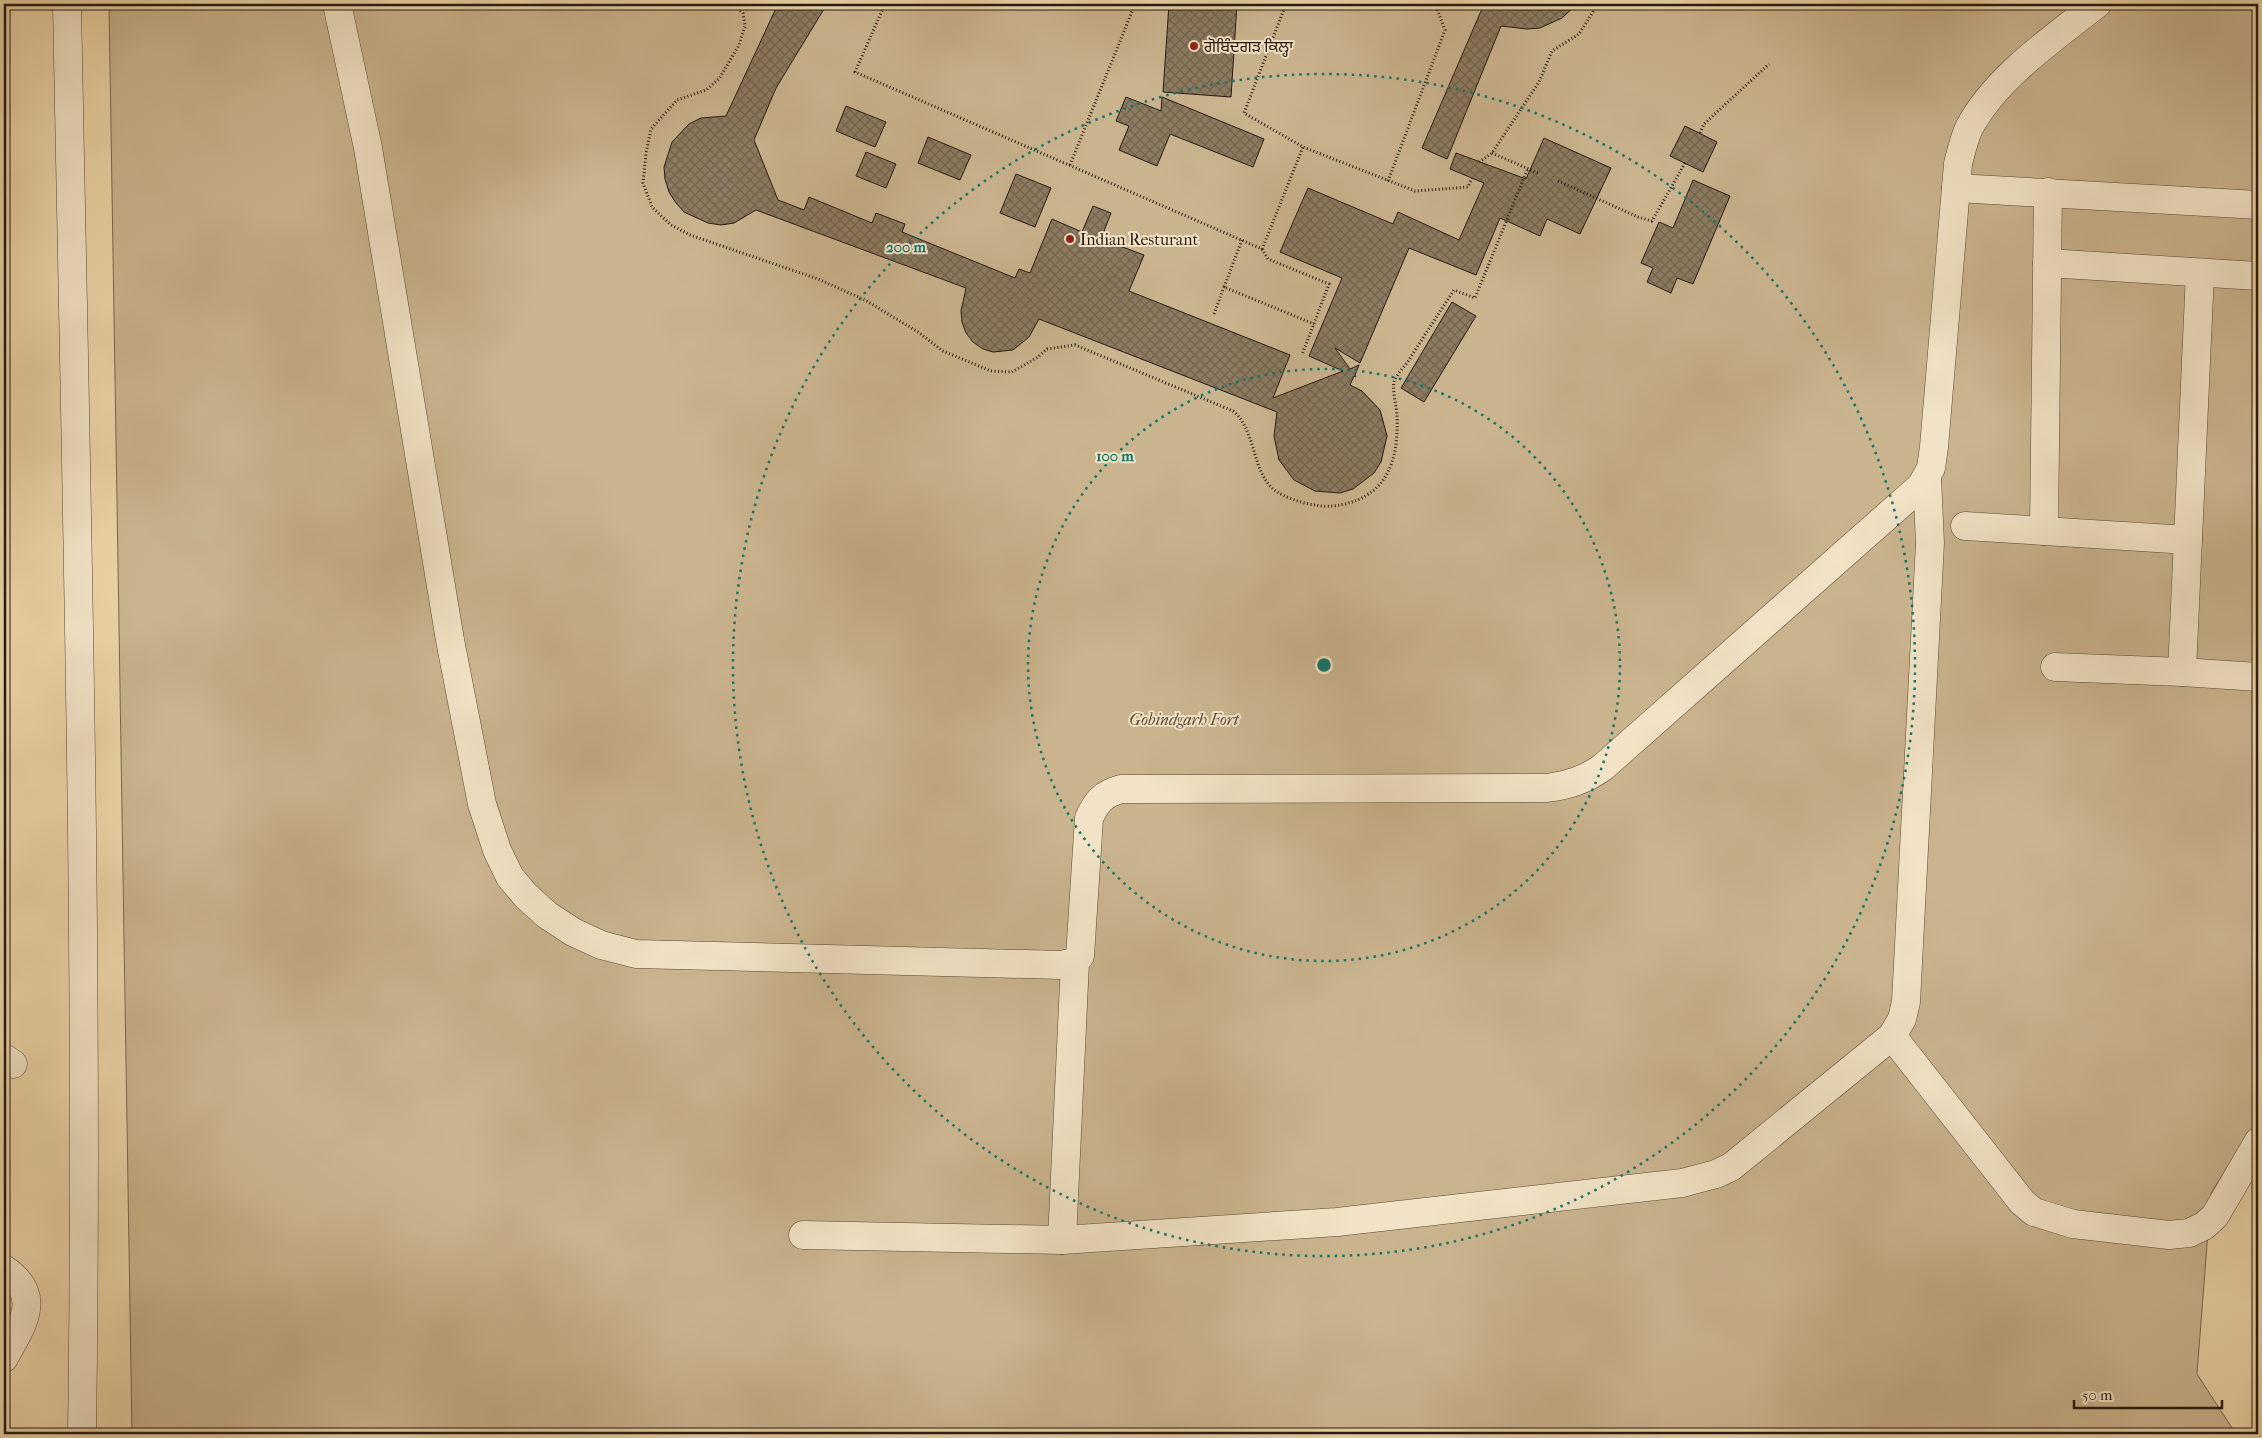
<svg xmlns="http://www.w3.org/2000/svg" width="2262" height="1438" font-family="'IM FELL French Canon','Noto Sans Gurmukhi',serif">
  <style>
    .park { fill: #cab48e; stroke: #786750 }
    .building { fill: url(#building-cross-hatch); stroke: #261a13 }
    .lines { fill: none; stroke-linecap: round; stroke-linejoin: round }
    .minor-casing { stroke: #574838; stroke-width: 29 }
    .path { stroke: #261a13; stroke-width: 3; stroke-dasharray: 1 2.5; stroke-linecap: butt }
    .minor { stroke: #f2e3c6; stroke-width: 28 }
    .ring { fill: none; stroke: #0f766e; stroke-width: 2.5; stroke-dasharray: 2.5 5 }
    .poi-dot { fill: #8f2418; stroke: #f2e3c6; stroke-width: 2 }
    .labels { text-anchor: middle; stroke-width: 4; stroke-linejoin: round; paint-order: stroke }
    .poi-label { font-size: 16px; fill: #261a13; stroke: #f2e3c6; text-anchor: start }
    .park-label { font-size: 16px; font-style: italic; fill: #574838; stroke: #f2e3c6 }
    .centre { fill: #0f766e; stroke: #f2e3c6; stroke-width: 2.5 }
    .ring-label { font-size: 15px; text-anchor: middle; font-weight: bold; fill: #0f766e; stroke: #f2e3c6; stroke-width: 4; stroke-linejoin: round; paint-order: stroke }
  </style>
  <defs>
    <pattern id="building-cross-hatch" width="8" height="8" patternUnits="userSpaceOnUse" patternTransform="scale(1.25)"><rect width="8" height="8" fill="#8c7b60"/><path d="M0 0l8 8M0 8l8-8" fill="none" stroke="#72644e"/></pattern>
  </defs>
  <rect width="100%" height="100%" fill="#ebd4a7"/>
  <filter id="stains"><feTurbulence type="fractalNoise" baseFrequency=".004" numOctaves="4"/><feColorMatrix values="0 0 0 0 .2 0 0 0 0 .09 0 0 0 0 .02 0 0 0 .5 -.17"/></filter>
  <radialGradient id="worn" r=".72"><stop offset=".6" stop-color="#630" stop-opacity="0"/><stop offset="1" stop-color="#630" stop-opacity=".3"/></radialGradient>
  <path class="park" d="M 109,4 L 2258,4 L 2258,1119 L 2211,1193 L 2197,1374 L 2236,1434 L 132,1434 Z"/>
  <g class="building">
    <path d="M 778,4 L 827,4 L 776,88 L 754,140 L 778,200 L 804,210 L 809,197 L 872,223 L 876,213 L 905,224 L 902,232 L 1015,278 L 1019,269 L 1030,273 L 1052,219 L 1082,232 L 1093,206 L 1111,213 L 1101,239 L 1144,255 L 1129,291 L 1290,355 L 1273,398 L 1343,371 L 1309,356 L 1342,278 L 1280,252 L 1308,188 L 1393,224 L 1398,212 L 1459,240 L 1484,183 L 1450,169 L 1456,153 L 1526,179 L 1544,138 L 1611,168 L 1580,234 L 1547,219 L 1540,236 L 1500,218 L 1476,275 L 1409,248 L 1360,363 L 1335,348 L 1350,369 L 1359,365 L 1355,375 L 1356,377 L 1354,376 L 1350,385 L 1362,391 L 1380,410 L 1387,436 L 1381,462 L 1374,473 L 1353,489 L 1340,493 L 1315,491 L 1294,480 L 1279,460 L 1274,436 L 1277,412 L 1039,319 L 1029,337 L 1013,350 L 993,352 L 983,349 L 973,342 L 966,333 L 962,322 L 961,311 L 966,288 L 756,210 L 734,223 L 721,225 L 708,223 L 684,212 L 676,203 L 669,192 L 665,179 L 664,167 L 672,142 L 689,124 L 701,118 L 726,116 Z"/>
    <path d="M 1169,4 L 1237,4 L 1231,97 L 1163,92 Z"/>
    <path d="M 1484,4 L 1577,4 L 1562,18 L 1540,28 L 1527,29 L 1501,26 L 1447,159 L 1422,148 Z"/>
    <path d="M 1126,97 L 1161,111 L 1162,97 L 1264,139 L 1253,167 L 1170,134 L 1157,166 L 1119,150 L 1129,126 L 1116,121 Z"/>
    <path d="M 846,106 L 886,122 L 875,147 L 836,131 Z"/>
    <path d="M 1685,126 L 1717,142 L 1703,172 L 1670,156 Z"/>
    <path d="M 928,137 L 971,155 L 960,180 L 918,163 Z"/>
    <path d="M 866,152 L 896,164 L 886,188 L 856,176 Z"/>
    <path d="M 1016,174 L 1051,188 L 1035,227 L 1000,213 Z"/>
    <path d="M 1693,180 L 1730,196 L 1693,284 L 1677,278 L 1671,293 L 1647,282 L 1653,268 L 1641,263 L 1659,222 L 1673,228 Z"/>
    <path d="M 1452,302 L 1476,316 L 1424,402 L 1401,388 Z"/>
  </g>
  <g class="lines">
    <g class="minor-casing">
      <g id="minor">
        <path d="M 67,4 C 76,480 89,958 82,1434"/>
        <path d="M 337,4 L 368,148 L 450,640 L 482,804 L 497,850 L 510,877 L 526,896 L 547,915 L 573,932 L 601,945 L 636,954 L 1061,965 L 1075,962 L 1080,956 L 1089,818 C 1097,801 1103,794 1121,789 L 1547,788 C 1569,785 1585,780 1603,767 L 1921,486 L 1931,468 L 1934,447 L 1958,164 C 1961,152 1964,139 1969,128 C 1995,78 2054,38 2097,4"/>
        <path d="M 1956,188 L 2258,205"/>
        <path d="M 2047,263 L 2258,276"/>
        <path d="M 1965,526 L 2188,540"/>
        <path d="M 2044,531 L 2048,192"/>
        <path d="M 2055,667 L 2182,672 L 2258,677"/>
        <path d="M 2182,672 L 2200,273"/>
        <path d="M 1892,1036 L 2022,1202 L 2034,1212 L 2073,1224 L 2169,1235 L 2189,1233 L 2204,1226 L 2215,1216 L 2258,1142"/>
        <path d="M 4,1058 L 13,1064"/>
        <path d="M 803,1235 L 1062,1240 L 1337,1222 L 1682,1183 L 1716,1174 L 1731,1167 L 1892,1036 L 1902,1019 L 1906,1002 L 1930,543 L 1927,477"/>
        <path d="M 1062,1240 L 1075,962"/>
        <path d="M 4,1269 C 44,1296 22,1325 4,1358"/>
      </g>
    </g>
    <g class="path">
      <path d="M 732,4 L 743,13 L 745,26 L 739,45 L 719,79 L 706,90 L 677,100 L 651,129 L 646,153 L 643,183 L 652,207 L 671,225 L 690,235 L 818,279 L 865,300 L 918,332 L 943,351 L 991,371 L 1012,372 L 1038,357 L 1047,349 L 1075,345 L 1233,411 C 1256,430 1251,467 1272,488 C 1284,499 1316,508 1333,506 C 1385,500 1399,464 1397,416 C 1397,407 1392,391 1394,382 C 1396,375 1405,366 1409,360 C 1424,336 1439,313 1454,290 L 1475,298 L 1528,168"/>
      <path d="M 885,4 L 855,72 L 1262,249 L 1303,147"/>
      <path d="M 1286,4 L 1244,113 L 1303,147 L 1415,191 L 1468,187 L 1472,178"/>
      <path d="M 1700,133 L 1704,124 L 1769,64"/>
      <path d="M 1492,153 L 1540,174"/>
      <path d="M 1479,162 L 1492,153 L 1539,82 L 1552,51 L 1579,34 L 1598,4"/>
      <path d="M 1070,165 L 1135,4"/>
      <path d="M 1388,181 L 1445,30 L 1435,4"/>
      <path d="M 1558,181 L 1638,217 L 1652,221 L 1685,163"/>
      <path d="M 1242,240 L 1224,287 L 1314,324"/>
      <path d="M 1262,249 L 1268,259 L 1329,284 L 1302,355"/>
      <path d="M 1214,314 L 1224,287"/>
    </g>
    <use href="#minor" class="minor"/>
  </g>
  <g class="ring">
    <circle cx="1324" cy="665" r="296"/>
    <circle cx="1324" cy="665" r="591"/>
  </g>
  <g class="poi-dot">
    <circle cx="1194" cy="46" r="5"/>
    <circle cx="1070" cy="239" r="5"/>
  </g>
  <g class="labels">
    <g class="poi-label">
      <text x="1204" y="52">ਗੋਬਿੰਦਗੜ ਕਿਲ੍ਹਾ</text>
      <text x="1080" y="245">Indian Resturant</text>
    </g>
    <g class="park-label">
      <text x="1184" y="725">Gobindgarh Fort</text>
    </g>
  </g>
  <circle cx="1324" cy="665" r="8" class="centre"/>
  <g class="ring-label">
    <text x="906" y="252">200 m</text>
    <text x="1115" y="461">100 m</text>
  </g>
  <rect width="2262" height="1438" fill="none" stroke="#ebd4a7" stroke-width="20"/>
  <rect x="5" y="5" width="2252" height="1428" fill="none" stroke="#261a13" stroke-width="2.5"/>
  <rect x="10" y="10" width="2242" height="1418" fill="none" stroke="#261a13"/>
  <path d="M2074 1400v8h148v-8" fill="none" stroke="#261a13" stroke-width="2.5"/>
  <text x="2082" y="1400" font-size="15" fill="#261a13" stroke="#f2e3c6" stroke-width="4" paint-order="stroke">50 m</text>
  <rect width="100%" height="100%" filter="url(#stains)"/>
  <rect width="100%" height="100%" fill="url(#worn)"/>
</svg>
